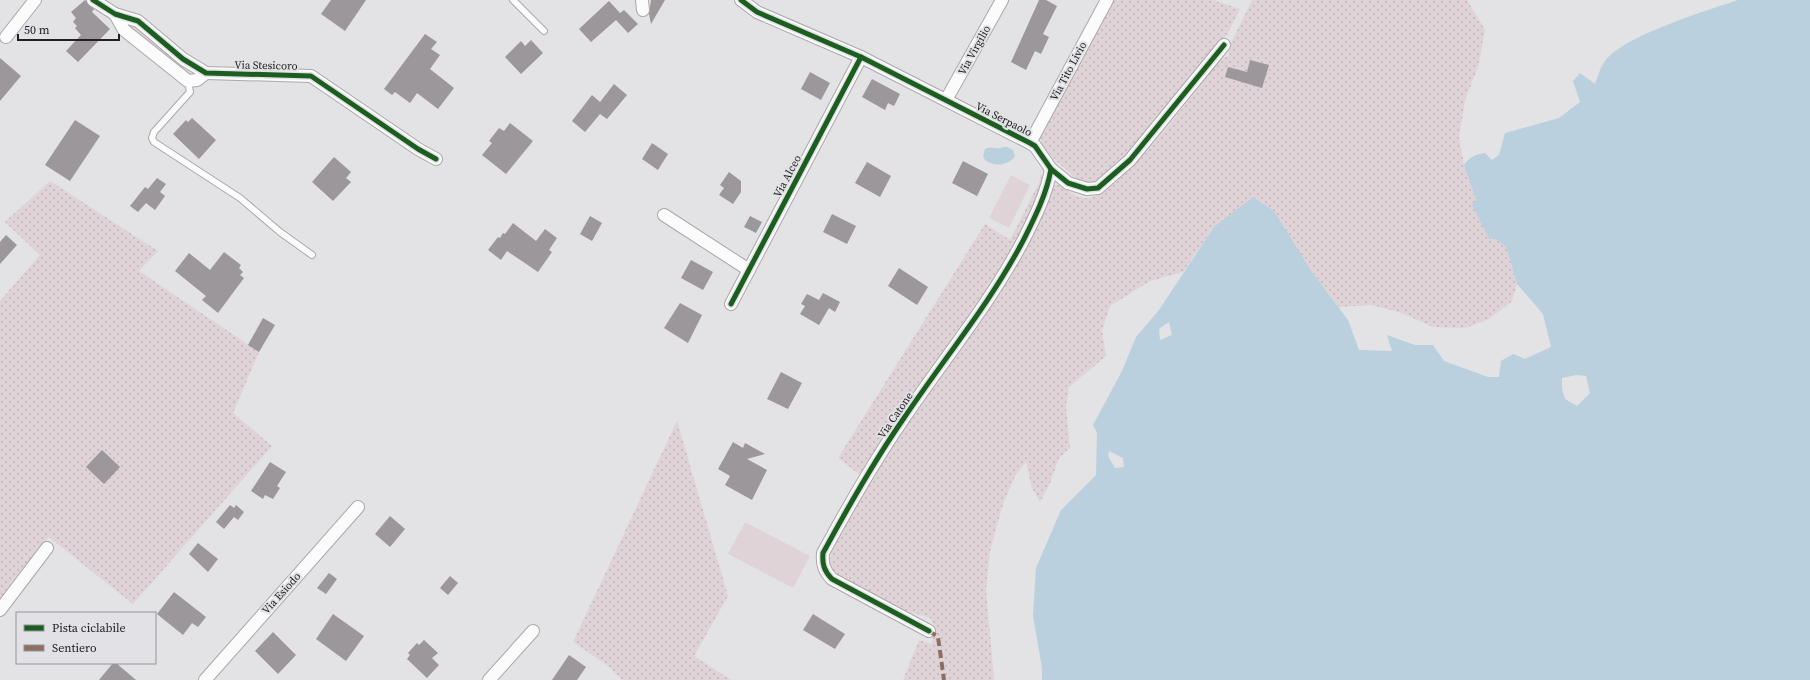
<svg xmlns="http://www.w3.org/2000/svg" width="1810" height="680" font-family="'Source Serif 4',serif">
  <style>
    .grass { fill: url(#grass-dots) }
    .green { fill: #e0d3d7 }
    .water { fill: #bad0de; fill-rule: evenodd }
    .building { fill: #9b979b }
    .lines { fill: none; stroke-linecap: round; stroke-linejoin: round }
    .service-casing { stroke: #a9a8aa; stroke-width: 8 }
    .minor-casing { stroke: #a9a8aa; stroke-width: 14 }
    .service { stroke: #fbfbfb; stroke-width: 6 }
    .minor { stroke: #fbfbfb; stroke-width: 12 }
    .quiet { stroke: #8d6e63; stroke-width: 4; stroke-dasharray: 8 4; stroke-linecap: butt }
    .cycleway-casing { stroke: #e2e1e5; stroke-width: 8 }
    .cycleway { stroke: #1b5e20; stroke-width: 5 }
    .labels { text-anchor: middle; stroke-width: 4; stroke-linejoin: round; paint-order: stroke }
    .street-label { font-size: 11px; fill: #212123; stroke: #e2e1e5 }
  </style>
  <defs>
    <pattern id="grass-dots" width="8" height="8" patternUnits="userSpaceOnUse"><rect width="8" height="8" fill="#e0d3d7"/><path d="M2 2h.1M6 6h.1" fill="none" stroke="#c0b5b8" stroke-width="1.8" stroke-linecap="round"/></pattern>
  </defs>
  <rect width="100%" height="100%" fill="#e3e2e4"/>
  <g class="grass">
    <path d="M 1112,0 L 1213,0 L 1240,9 L 1229,31 L 1217,48 L 1121,163 L 1098,182 L 1090,184 L 1080,182 L 1053,158 L 1041,143 L 1040,136 Z"/>
    <path d="M 1252,0 L 1467,0 L 1485,30 L 1478,67 L 1465,100 L 1459,138 L 1464,165 L 1476,200 L 1495,237 L 1506,247 L 1517,284 L 1512,301 L 1489,319 L 1465,328 L 1433,327 L 1399,312 L 1371,305 L 1339,307 L 1310,269 L 1214,227 L 1183,272 L 1150,281 L 1110,306 L 1102,331 L 1106,356 L 1069,387 L 1066,406 L 1070,448 L 1059,458 L 1050,483 L 1040,502 L 1032,488 L 1026,462 L 1015,476 L 1003,504 L 990,551 L 986,589 L 994,680 L 903,680 L 919,640 L 931,644 L 936,628 L 930,618 L 895,607 L 835,574 L 830,568 L 831,550 L 867,483 L 1055,185 L 1061,185 C 1069,192 1077,199 1088,198 C 1121,195 1198,88 1219,60 L 1229,56 L 1230,45 Z"/>
    <path d="M 132,25 L 136,25 L 186,66 L 192,74 L 185,72 L 131,29 L 130,27 Z"/>
    <path d="M 1041,173 L 1044,182 L 1005,268 L 863,472 L 859,474 L 838,458 L 985,224 L 1010,240 L 1039,183 Z"/>
    <path d="M 50,181 L 158,251 L 139,271 L 259,352 L 233,413 L 272,446 L 133,604 L 49,537 L 0,603 L 0,301 L 40,255 L 5,222 Z"/>
    <path d="M 677,421 L 728,596 L 694,656 L 731,680 L 622,680 L 607,665 L 573,642 Z"/>
  </g>
  <g class="green">
    <path d="M 1011,175 L 1030,185 L 1009,228 L 989,218 Z"/>
    <path d="M 745,522 L 810,556 L 793,588 L 728,554 Z"/>
  </g>
  <g class="water">
    <path d="M 1738,0 L 1810,0 L 1810,680 L 1042,680 L 1042,668 L 1033,616 L 1036,568 L 1061,510 L 1096,475 L 1097,433 L 1093,425 L 1122,371 L 1136,337 L 1159,310 L 1214,227 L 1253,197 L 1274,211 L 1310,269 L 1348,320 L 1359,350 L 1392,351 L 1387,335 L 1415,345 L 1433,345 L 1444,361 L 1488,377 L 1499,377 L 1501,361 L 1513,354 L 1525,359 L 1551,347 L 1543,314 L 1517,284 L 1506,247 L 1495,238 L 1489,239 L 1472,205 L 1476,200 L 1464,165 C 1469,157 1476,154 1485,153 L 1492,160 L 1499,155 L 1505,133 L 1559,118 L 1580,102 L 1573,81 L 1580,73 L 1595,84 C 1598,77 1600,67 1605,61 C 1625,35 1706,11 1738,0 ZM 1169,322 L 1172,335 L 1160,340 L 1159,329 ZM 1576,375 L 1586,376 L 1590,393 L 1577,406 L 1565,399 L 1562,389 L 1562,378 ZM 1109,451 L 1123,458 L 1124,467 L 1115,468 L 1108,456 Z"/>
    <path d="M 1003,147 L 1007,147 L 1013,150 L 1015,156 C 1008,166 994,167 985,160 L 983,156 L 985,149 C 992,145 997,151 1003,147 Z"/>
  </g>
  <g class="building">
    <path d="M 85,0 L 94,9 L 92,12 L 110,29 L 78,62 L 66,51 L 81,35 L 75,28 L 77,26 L 73,22 L 76,18 L 71,12 Z"/>
    <path d="M 331,0 L 366,0 L 345,31 L 321,14 Z"/>
    <path d="M 651,0 L 665,0 L 651,24 L 649,14 Z"/>
    <path d="M 1039,0 L 1046,0 L 1057,6 L 1043,34 L 1049,37 L 1041,54 L 1035,51 L 1026,70 L 1011,62 Z"/>
    <path d="M 609,1 L 620,13 L 624,10 L 638,24 L 628,33 L 616,20 L 591,42 L 579,29 Z"/>
    <path d="M 425,34 L 437,42 L 431,49 L 440,55 L 430,69 L 454,88 L 438,109 L 417,93 L 410,103 L 395,92 L 392,95 L 384,89 Z"/>
    <path d="M 531,40 L 543,53 L 521,74 L 505,57 L 521,41 L 525,46 Z"/>
    <path d="M 0,58 L 21,76 L 0,101 Z"/>
    <path d="M 1250,60 L 1269,65 L 1262,88 L 1225,77 L 1228,67 L 1247,72 Z"/>
    <path d="M 810,72 L 830,83 L 821,100 L 801,89 Z"/>
    <path d="M 872,79 L 900,94 L 894,106 L 888,103 L 885,110 L 862,97 Z"/>
    <path d="M 614,84 L 627,95 L 607,119 L 600,114 L 585,132 L 572,121 L 592,95 L 600,102 Z"/>
    <path d="M 192,118 L 216,140 L 199,159 L 173,134 L 186,120 L 188,122 Z"/>
    <path d="M 75,120 L 100,136 L 70,181 L 45,165 Z"/>
    <path d="M 510,123 L 533,141 L 506,174 L 482,155 L 492,143 L 489,141 L 499,128 L 504,131 Z"/>
    <path d="M 652,143 L 668,154 L 658,170 L 642,159 Z"/>
    <path d="M 334,157 L 351,172 L 346,178 L 351,182 L 333,201 L 312,182 Z"/>
    <path d="M 963,161 L 988,174 L 977,196 L 952,183 Z"/>
    <path d="M 867,162 L 891,176 L 880,197 L 855,183 Z"/>
    <path d="M 729,172 L 741,181 L 741,192 L 733,204 L 719,195 L 724,188 L 720,185 Z"/>
    <path d="M 157,178 L 166,184 L 160,192 L 165,196 L 155,210 L 146,203 L 138,212 L 130,206 L 145,187 L 148,189 Z"/>
    <path d="M 832,214 L 856,226 L 847,244 L 823,232 Z"/>
    <path d="M 590,216 L 602,223 L 592,241 L 580,234 Z"/>
    <path d="M 750,216 L 762,222 L 756,233 L 744,227 Z"/>
    <path d="M 513,223 L 536,241 L 545,229 L 557,238 L 549,250 L 552,252 L 538,272 L 507,251 L 501,260 L 488,250 L 498,237 L 500,238 L 503,233 L 505,234 Z"/>
    <path d="M 6,235 L 17,245 L 0,264 L 0,242 Z"/>
    <path d="M 224,252 L 241,265 L 239,268 L 243,272 L 240,275 L 244,278 L 218,313 L 202,300 L 206,296 L 175,271 L 189,253 L 210,270 Z"/>
    <path d="M 691,260 L 713,272 L 703,290 L 681,278 Z"/>
    <path d="M 899,268 L 928,287 L 917,305 L 888,286 Z"/>
    <path d="M 823,293 L 840,302 L 835,312 L 829,308 L 819,325 L 800,314 L 805,306 L 801,304 L 807,294 L 819,300 Z"/>
    <path d="M 680,303 L 702,315 L 688,343 L 664,328 Z"/>
    <path d="M 263,318 L 275,325 L 259,352 L 248,345 Z"/>
    <path d="M 781,372 L 802,383 L 788,409 L 767,399 Z"/>
    <path d="M 733,442 L 743,448 L 745,443 L 765,454 L 747,459 L 767,470 L 752,500 L 725,485 L 730,476 L 718,469 Z"/>
    <path d="M 102,450 L 120,467 L 104,484 L 86,467 Z"/>
    <path d="M 270,462 L 286,472 L 277,486 L 280,488 L 273,499 L 265,495 L 263,499 L 251,491 Z"/>
    <path d="M 230,505 L 234,508 L 236,505 L 244,512 L 238,520 L 234,517 L 224,529 L 216,522 Z"/>
    <path d="M 390,516 L 405,529 L 390,547 L 375,534 Z"/>
    <path d="M 198,543 L 218,559 L 208,572 L 189,554 Z"/>
    <path d="M 329,573 L 337,579 L 326,594 L 317,588 Z"/>
    <path d="M 450,576 L 458,583 L 448,595 L 440,588 Z"/>
    <path d="M 174,592 L 206,617 L 198,627 L 192,623 L 183,635 L 157,614 Z"/>
    <path d="M 333,614 L 364,636 L 346,661 L 316,639 Z"/>
    <path d="M 813,614 L 845,634 L 835,649 L 803,630 Z"/>
    <path d="M 273,632 L 296,655 L 278,674 L 255,651 Z"/>
    <path d="M 424,640 L 438,653 L 432,658 L 439,665 L 427,678 L 407,659 L 410,655 L 408,653 L 417,643 L 419,645 Z"/>
    <path d="M 569,655 L 586,667 L 577,680 L 552,680 Z"/>
    <path d="M 113,663 L 116,663 L 136,680 L 99,680 Z"/>
  </g>
  <g class="lines">
    <g class="service-casing">
      <g id="service">
        <path d="M 513,0 L 544,31"/>
        <path d="M 188,81 L 190,92 L 154,132 L 152,138 L 154,142 L 240,198 L 280,232 L 312,255"/>
      </g>
    </g>
    <g class="minor-casing">
      <g id="minor">
        <path d="M 93,0 L 115,14 L 138,21 L 183,59 L 206,73 L 311,76 L 418,149 L 436,159"/>
        <path d="M 642,0 L 643,10"/>
        <path d="M 741,0 L 757,12 L 861,57 L 1030,143 L 1035,146 L 1051,169 L 1068,183 L 1087,189 L 1098,188 L 1130,160 L 1224,45"/>
        <path d="M 115,14 L 124,30 L 188,81 L 197,80 L 206,73"/>
        <path d="M 6,37 L 35,0"/>
        <path d="M 946,100 L 1002,0"/>
        <path d="M 1030,143 L 1107,0"/>
        <path d="M 664,215 L 749,270"/>
        <path d="M 731,304 L 861,57"/>
        <path d="M 0,610 L 47,548"/>
        <path d="M 929,631 L 832,579 C 824,571 822,564 823,553 C 848,507 874,461 904,418 C 945,357 990,304 1024,239 C 1035,217 1047,193 1051,169"/>
        <path d="M 205,680 L 358,507"/>
        <path d="M 489,680 L 533,631"/>
      </g>
    </g>
    <use href="#service" class="service"/>
    <use href="#minor" class="minor"/>
    <path class="quiet" d="M 929,631 L 938,637 L 944,680"/>
    <g class="cycleway-casing">
      <g id="cycleway">
        <path d="M 93,0 L 115,14 L 138,21 L 183,59 L 206,73 L 311,76 L 418,149 L 436,159"/>
        <path d="M 741,0 L 757,12 L 861,57 L 1030,143 L 1035,146 L 1051,169 L 1068,183 L 1087,189 L 1098,188 L 1130,160 L 1224,45"/>
        <path d="M 731,304 L 861,57"/>
        <path d="M 929,631 L 832,579 C 824,571 822,564 823,553 C 848,507 874,461 904,418 C 945,357 990,304 1024,239 C 1035,217 1047,193 1051,169"/>
      </g>
    </g>
    <use href="#cycleway" class="cycleway"/>
  </g>
  <g class="labels">
    <g class="street-label">
      <text transform="translate(974 50) rotate(-61)" y="4">Via Virgilio</text>
      <text transform="translate(266 65) rotate(1)" y="4">Via Stesicoro</text>
      <text transform="translate(1068 71) rotate(-62)" y="4">Via Tito Livio</text>
      <text transform="translate(1004 119) rotate(27)" y="4">Via Serpaolo</text>
      <text transform="translate(787 176) rotate(-62)" y="4">Via Alceo</text>
      <text transform="translate(895 415) rotate(-56)" y="4">Via Catone</text>
      <text transform="translate(281 593) rotate(-48)" y="4">Via Esiodo</text>
    </g>
  </g>
  <rect x="16" y="612" width="140" height="52" fill="#e2e1e5" stroke="#959497"/>
  <rect x="24" y="625" width="20" height="6" fill="#1b5e20" stroke="#959497"/>
  <text x="52" y="632" font-size="12" fill="#212123">Pista ciclabile</text>
  <rect x="24" y="645" width="20" height="6" fill="#8d6e63" stroke="#959497"/>
  <text x="52" y="652" font-size="12" fill="#212123">Sentiero</text>
  <path d="M18 34v6h101v-6" fill="none" stroke="#212123" stroke-width="2"/>
  <text x="24" y="34" font-size="12" fill="#212123" stroke="#e2e1e5" stroke-width="3" paint-order="stroke">50 m</text>
</svg>
